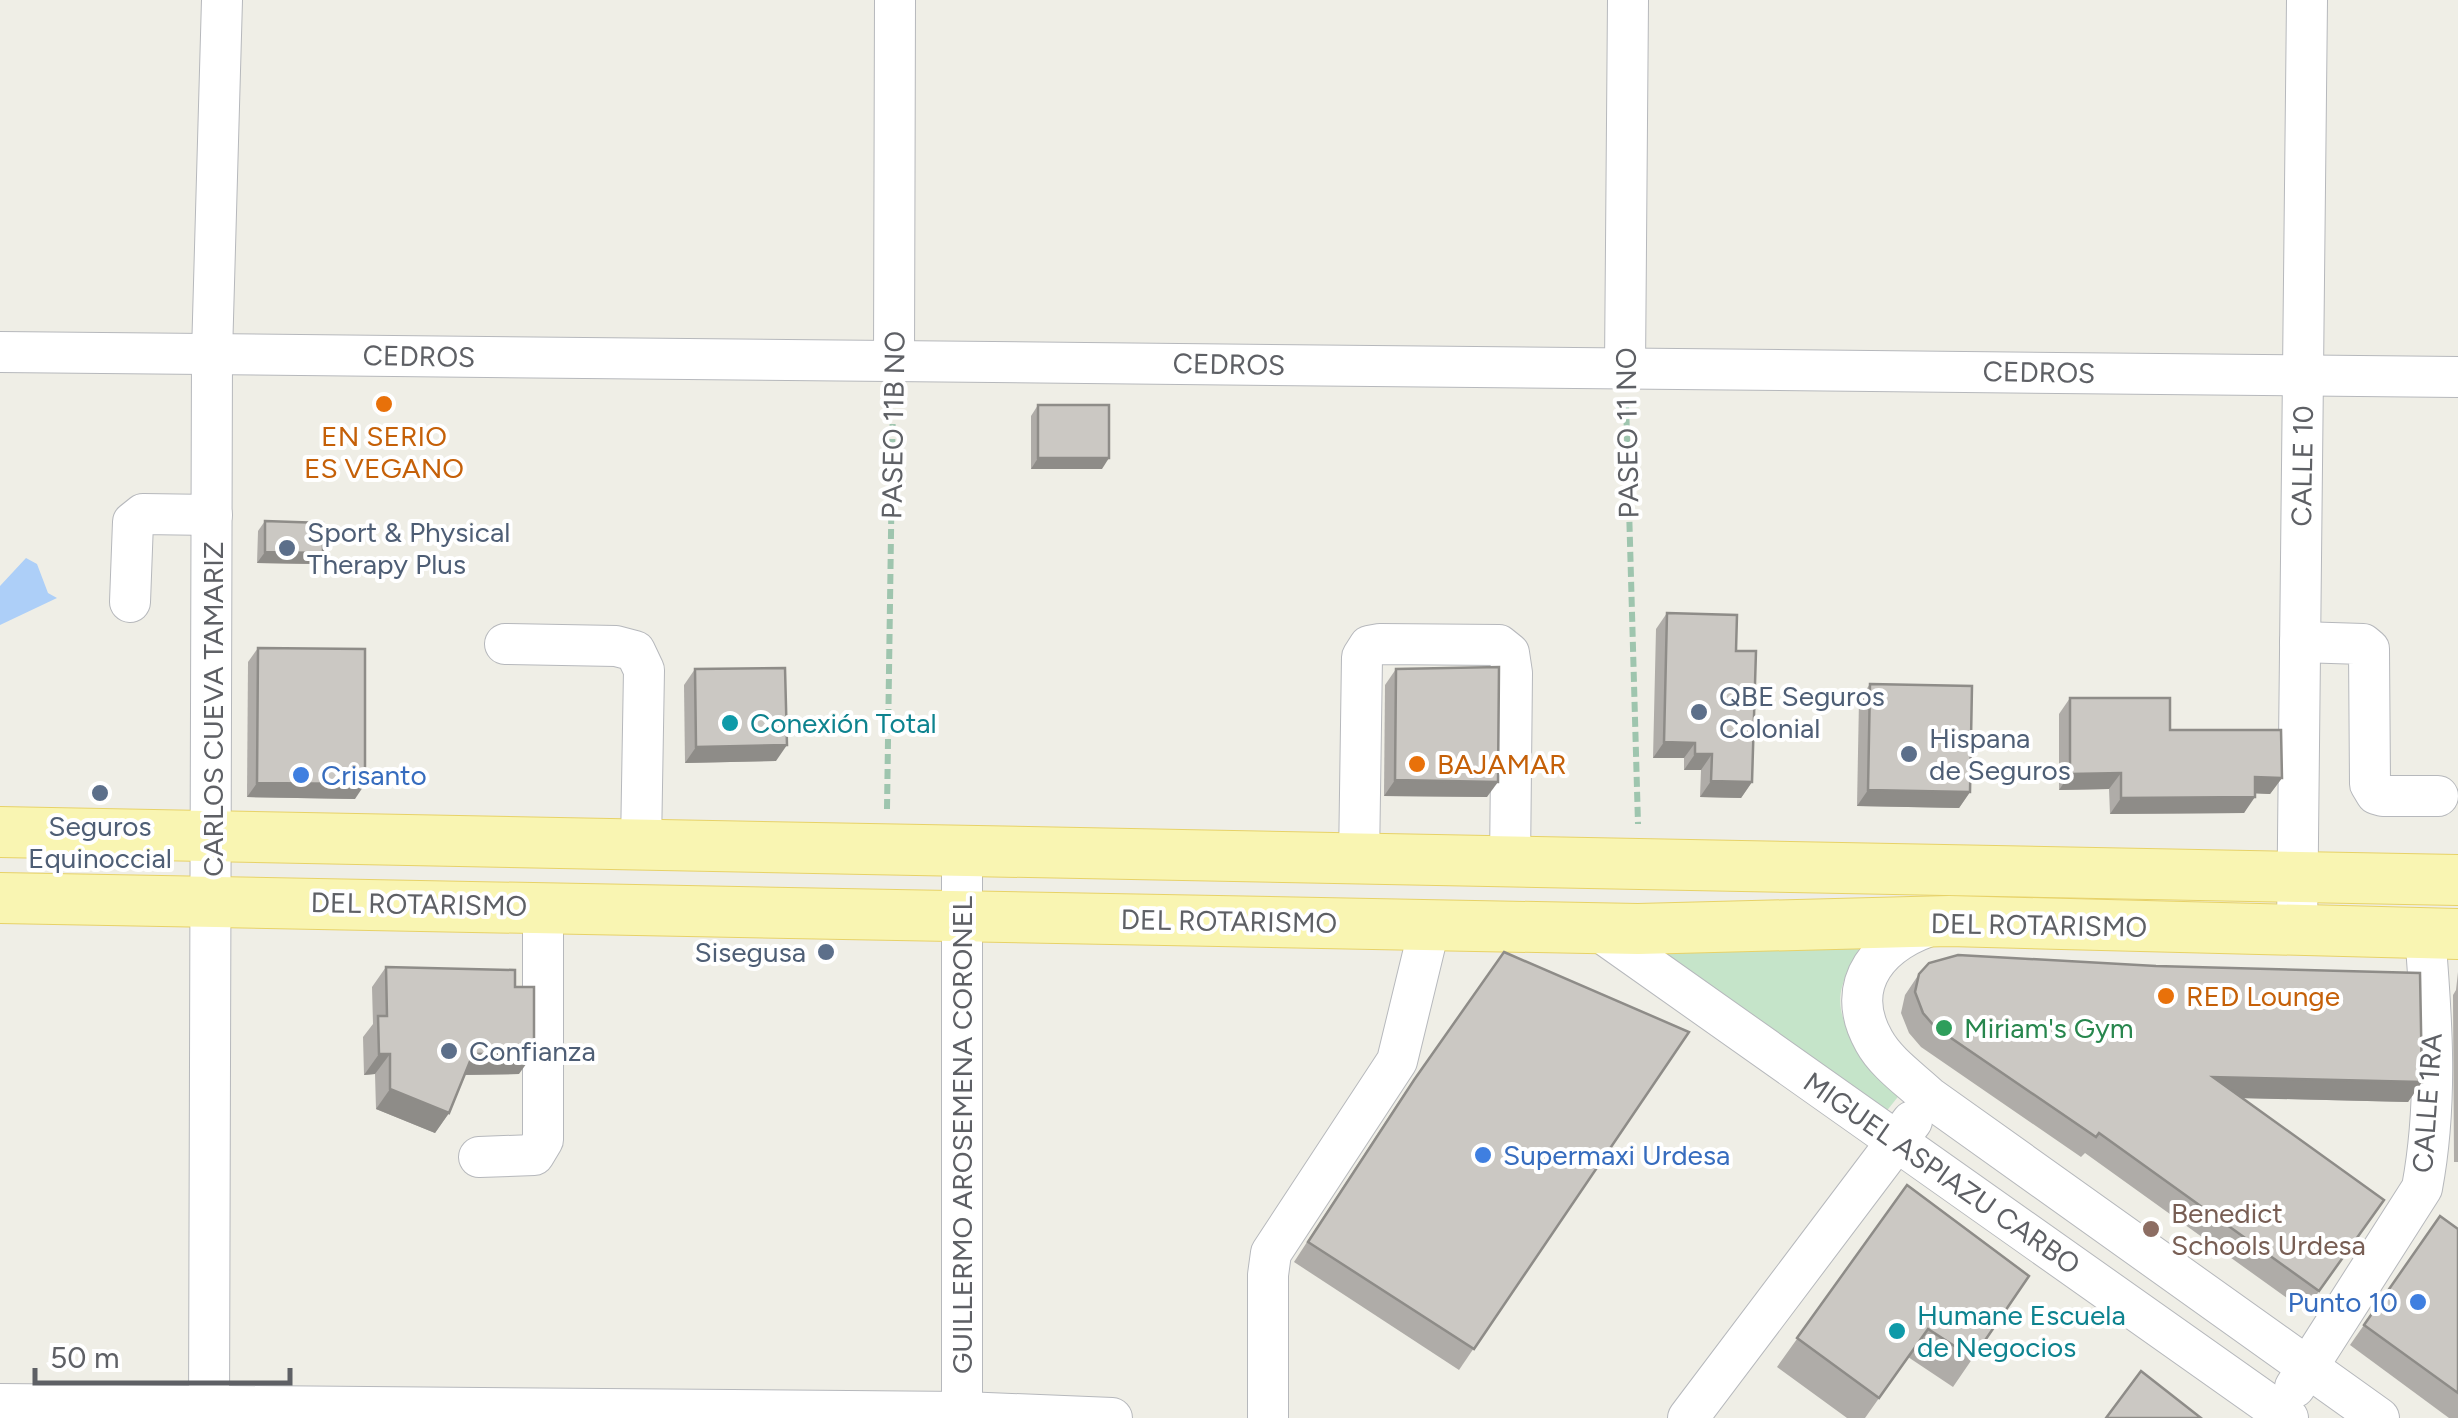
<svg xmlns="http://www.w3.org/2000/svg" width="2458" height="1418" font-family="Figtree,sans-serif">
  <style>
    .green { fill: #c5e4c9 }
    .water { fill: #adcff8 }
    .lines { fill: none; stroke-linecap: round; stroke-linejoin: round }
    .minor-casing { stroke: #b6b8bc; stroke-width: 42 }
    .major-casing { stroke: #e7d268; stroke-width: 52 }
    .path { stroke: #9ec5ae; stroke-width: 6; stroke-dasharray: 10 5; stroke-linecap: butt }
    .minor { stroke: #fff; stroke-width: 40 }
    .major { stroke: #f9f5b2; stroke-width: 50 }
    .wall { fill: #afaca8 }
    .shaded-wall { fill: #8e8c88 }
    .building { fill: #cbc8c3; stroke: #8e8c88; stroke-width: 2.5 }
    .food-dot { fill: #e8710a; stroke: #fff; stroke-width: 4 }
    .service-dot { fill: #5c6f8a; stroke: #fff; stroke-width: 4 }
    .culture-dot { fill: #0f9aa8; stroke: #fff; stroke-width: 4 }
    .shop-dot { fill: #3f7fe0; stroke: #fff; stroke-width: 4 }
    .leisure-dot { fill: #2e9e5b; stroke: #fff; stroke-width: 4 }
    .education-dot { fill: #8d6e63; stroke: #fff; stroke-width: 4 }
    .labels { text-anchor: middle; stroke-width: 8; stroke-linejoin: round; paint-order: stroke }
    .street-label { font-size: 28px; fill: #5e6065; stroke: #fff }
    .food-label { font-size: 28px; fill: #c56008; stroke: #fff; text-anchor: start }
    .service-label { font-size: 28px; fill: #4e5e75; stroke: #fff; text-anchor: start }
    .culture-label { font-size: 28px; fill: #0d838f; stroke: #fff; text-anchor: start }
    .shop-label { font-size: 28px; fill: #366cbe; stroke: #fff; text-anchor: start }
    .leisure-label { font-size: 28px; fill: #27864d; stroke: #fff; text-anchor: start }
    .education-label { font-size: 28px; fill: #785e54; stroke: #fff; text-anchor: start }
  </style>
  <rect width="100%" height="100%" fill="#efeee6"/>
  <path class="green" d="M 1870,929 C 1861,947 1847,967 1842,987 C 1831,1028 1874,1068 1901,1093 L 1885,1113 L 1647,948 Z"/>
  <path class="water" d="M 26,558 L 37,564 L 48,593 L 57,598 L 0,625 L 0,586 Z"/>
  <g class="lines">
    <g class="minor-casing">
      <g id="minor">
        <path d="M 0,352 L 2458,377"/>
        <path d="M 894,361 L 895,0"/>
        <path d="M 1625,368 L 1628,0"/>
        <path d="M 130,602 L 133,522 L 143,514 L 212,515"/>
        <path d="M 2300,642 L 2363,644 L 2369,649 L 2370,784 L 2376,794 L 2383,796 L 2438,796"/>
        <path d="M 505,644 L 616,646 L 635,651 L 644,670 L 641,845"/>
        <path d="M 1359,861 L 1362,657 L 1369,646 L 1380,644 L 1499,645 L 1509,653 L 1512,673 L 1510,863"/>
        <path d="M 1937,924 C 1882,939 1841,983 1874,1041 C 1886,1063 1911,1080 1929,1097 L 2379,1418"/>
        <path d="M 1595,928 L 2288,1418"/>
        <path d="M 2297,932 L 2307,0"/>
        <path d="M 479,1157 L 534,1155 L 543,1140 L 543,907"/>
        <path d="M 2295,1387 L 2422,1188 C 2438,1103 2432,1019 2425,934"/>
        <path d="M 0,1404 L 963,1412 L 1112,1418"/>
        <path d="M 209,1418 L 212,354 L 222,0"/>
        <path d="M 962,1418 L 962,852"/>
        <path d="M 1268,1418 L 1268,1275 L 1271,1253 L 1397,1061 L 1430,925"/>
        <path d="M 1688,1418 L 1912,1121"/>
      </g>
    </g>
    <g class="major-casing">
      <g id="major">
        <path d="M 0,832 L 2458,880"/>
        <path d="M 0,898 L 1638,929 L 1949,921 L 2458,934"/>
      </g>
    </g>
    <g class="path">
      <path d="M 1626,402 L 1638,824"/>
      <path d="M 887,809 L 893,397"/>
    </g>
    <use href="#minor" class="minor"/>
    <use href="#major" class="major"/>
  </g>
  <g class="wall">
    <path d="M 1038,405 L 1102,469 L 1031,469 L 1031,416 Z"/>
    <path d="M 265,521 L 315,564 L 257,563 L 258,531 Z"/>
    <path d="M 1667,613 L 1736,651 L 1752,782 L 1741,798 L 1700,797 L 1701,770 L 1684,770 L 1684,758 L 1653,758 L 1656,629 Z"/>
    <path d="M 258,648 L 355,799 L 247,797 L 248,662 Z"/>
    <path d="M 695,669 L 776,761 L 685,763 L 684,685 Z"/>
    <path d="M 1396,669 L 1487,797 L 1384,796 L 1385,685 Z"/>
    <path d="M 1870,684 L 1970,792 L 1959,808 L 1857,806 L 1859,700 Z"/>
    <path d="M 2070,698 L 2170,730 L 2282,778 L 2270,794 L 2255,793 L 2244,813 L 2110,814 L 2109,789 L 2059,790 L 2059,714 Z"/>
    <path d="M 1504,952 L 1689,1032 L 1459,1370 L 1294,1262 L 1399,1101 Z"/>
    <path d="M 386,967 L 519,1074 L 465,1075 L 449,1113 L 435,1133 L 376,1109 L 375,1074 L 364,1075 L 363,1037 L 373,1024 L 372,987 Z"/>
    <path d="M 2458,972 L 2458,1162 L 2454,1162 L 2453,995 L 2456,990 Z"/>
    <path d="M 1919,974 L 2422,1082 L 2408,1102 L 2242,1098 L 2384,1200 L 2305,1311 L 2085,1153 L 2081,1157 L 1921,1047 L 1909,1033 L 1901,1013 L 1905,995 Z"/>
    <path d="M 1907,1185 L 2029,1276 L 1953,1387 L 1908,1357 L 1865,1418 L 1847,1418 L 1777,1367 Z"/>
    <path d="M 2440,1216 L 2458,1229 L 2458,1418 L 2449,1418 L 2350,1345 Z"/>
  </g>
  <g class="shaded-wall">
    <path d="M 1038,458 L 1109,458 L 1102,469 L 1031,469 Z"/>
    <path d="M 265,552 L 323,553 L 315,564 L 257,563 Z"/>
    <path d="M 1664,742 L 1695,743 L 1684,758 L 1653,758 Z"/>
    <path d="M 787,745 L 776,761 L 685,763 L 696,747 Z"/>
    <path d="M 1695,754 L 1712,754 L 1701,770 L 1684,770 Z"/>
    <path d="M 2121,773 L 2109,789 L 2059,790 L 2070,774 Z"/>
    <path d="M 2255,777 L 2282,778 L 2270,794 L 2244,793 Z"/>
    <path d="M 1395,780 L 1498,782 L 1487,797 L 1384,796 Z"/>
    <path d="M 1711,781 L 1752,782 L 1741,798 L 1700,797 Z"/>
    <path d="M 257,783 L 365,784 L 355,799 L 247,797 Z"/>
    <path d="M 1868,790 L 1970,792 L 1959,808 L 1857,806 Z"/>
    <path d="M 2255,797 L 2244,813 L 2110,814 L 2121,798 Z"/>
    <path d="M 534,1053 L 519,1074 L 459,1075 L 473,1054 Z"/>
    <path d="M 379,1054 L 390,1054 L 375,1074 L 364,1075 Z"/>
    <path d="M 2213,1077 L 2422,1082 L 2408,1102 L 2198,1097 Z"/>
    <path d="M 390,1089 L 449,1113 L 435,1133 L 376,1109 Z"/>
  </g>
  <g class="building">
    <rect x="1038" y="405" width="71" height="53"/>
    <path d="M 265,521 L 323,523 L 323,553 L 265,552 Z"/>
    <path d="M 1667,613 L 1737,615 L 1736,651 L 1756,651 L 1752,782 L 1711,781 L 1712,754 L 1695,754 L 1695,743 L 1664,742 Z"/>
    <path d="M 258,648 L 365,649 L 365,784 L 257,783 Z"/>
    <path d="M 1499,667 L 1498,782 L 1395,780 L 1396,669 Z"/>
    <path d="M 785,668 L 787,745 L 696,747 L 695,669 Z"/>
    <path d="M 1870,684 L 1972,686 L 1970,792 L 1868,790 Z"/>
    <path d="M 2070,698 L 2170,698 L 2170,730 L 2281,730 L 2282,778 L 2255,777 L 2255,797 L 2121,798 L 2121,773 L 2070,774 Z"/>
    <path d="M 1504,952 L 1689,1032 L 1474,1349 L 1308,1242 L 1414,1080 Z"/>
    <path d="M 1958,955 L 2156,966 L 2420,973 L 2422,1082 L 2213,1077 L 2384,1200 L 2319,1291 L 2099,1133 L 2096,1137 L 1935,1027 L 1923,1013 L 1915,992 L 1919,974 L 1929,963 Z"/>
    <path d="M 386,967 L 515,970 L 515,987 L 534,987 L 534,1053 L 473,1054 L 449,1113 L 390,1089 L 390,1054 L 379,1054 L 378,1016 L 387,1016 Z"/>
    <path d="M 1907,1185 L 2029,1276 L 1973,1358 L 1928,1329 L 1879,1398 L 1797,1338 Z"/>
    <path d="M 2440,1216 L 2458,1229 L 2458,1393 L 2364,1325 Z"/>
    <path d="M 2141,1371 L 2201,1418 L 2106,1418 Z"/>
  </g>
  <g class="food-dot">
    <circle cx="384" cy="404" r="10"/>
    <circle cx="1417" cy="764" r="10"/>
    <circle cx="2166" cy="996" r="10"/>
  </g>
  <g class="service-dot">
    <circle cx="287" cy="548" r="10"/>
    <circle cx="1699" cy="712" r="10"/>
    <circle cx="1909" cy="754" r="10"/>
    <circle cx="100" cy="793" r="10"/>
    <circle cx="826" cy="952" r="10"/>
    <circle cx="449" cy="1051" r="10"/>
  </g>
  <g class="culture-dot">
    <circle cx="730" cy="723" r="10"/>
    <circle cx="1897" cy="1331" r="10"/>
  </g>
  <g class="shop-dot">
    <circle cx="301" cy="775" r="10"/>
    <circle cx="1483" cy="1155" r="10"/>
    <circle cx="2418" cy="1302" r="10"/>
  </g>
  <circle class="leisure-dot" cx="1944" cy="1028" r="10"/>
  <circle class="education-dot" cx="2151" cy="1229" r="10"/>
  <g class="labels">
    <g class="street-label">
      <text transform="translate(419 356) rotate(1)" y="10">CEDROS</text>
      <text transform="translate(1229 364) rotate(1)" y="10">CEDROS</text>
      <text transform="translate(2039 372) rotate(1)" y="10">CEDROS</text>
      <text transform="translate(893 425) rotate(-89)" y="10">PASEO 11B NO</text>
      <text transform="translate(1627 433) rotate(-91)" y="10">PASEO 11 NO</text>
      <text transform="translate(2302 466) rotate(-89)" y="10">CALLE 10</text>
      <text transform="translate(213 709) rotate(-90)" y="10">CARLOS CUEVA TAMARIZ</text>
      <text transform="translate(419 904) rotate(1)" y="10">DEL ROTARISMO</text>
      <text transform="translate(1229 921) rotate(1)" y="10">DEL ROTARISMO</text>
      <text transform="translate(2039 925) rotate(1)" y="10">DEL ROTARISMO</text>
      <text transform="translate(2427 1103) rotate(-86)" y="10">CALLE 1RA</text>
      <text transform="translate(962 1135) rotate(-90)" y="10">GUILLERMO AROSEMENA CORONEL</text>
      <text transform="translate(1942 1173) rotate(35)" y="10">MIGUEL ASPIAZU CARBO</text>
    </g>
    <g class="food-label">
      <text x="384" y="446" text-anchor="middle">EN SERIO<tspan x="384" dy="32">ES VEGANO</tspan></text>
      <text x="1437" y="774">BAJAMAR</text>
      <text x="2186" y="1006">RED Lounge</text>
    </g>
    <g class="service-label">
      <text x="307" y="542">Sport &amp; Physical<tspan x="307" dy="32">Therapy Plus</tspan></text>
      <text x="1719" y="706">QBE Seguros<tspan x="1719" dy="32">Colonial</tspan></text>
      <text x="1929" y="748">Hispana<tspan x="1929" dy="32">de Seguros</tspan></text>
      <text x="100" y="836" text-anchor="middle">Seguros<tspan x="100" dy="32">Equinoccial</tspan></text>
      <text x="806" y="962" text-anchor="end">Sisegusa</text>
      <text x="469" y="1061">Confianza</text>
    </g>
    <g class="culture-label">
      <text x="750" y="733">Conexión Total</text>
      <text x="1917" y="1325">Humane Escuela<tspan x="1917" dy="32">de Negocios</tspan></text>
    </g>
    <g class="shop-label">
      <text x="321" y="785">Crisanto</text>
      <text x="1503" y="1165">Supermaxi Urdesa</text>
      <text x="2398" y="1312" text-anchor="end">Punto 10</text>
    </g>
    <g class="leisure-label">
      <text x="1964" y="1038">Miriam's Gym</text>
    </g>
    <g class="education-label">
      <text x="2171" y="1223">Benedict<tspan x="2171" dy="32">Schools Urdesa</tspan></text>
    </g>
  </g>
  <path d="M35 1368v15h255v-15" fill="none" stroke="#5e6065" stroke-width="5"/>
  <text x="50" y="1368" font-size="30" fill="#5e6065" stroke="#ffffff" stroke-width="8" paint-order="stroke">50 m</text>
</svg>
